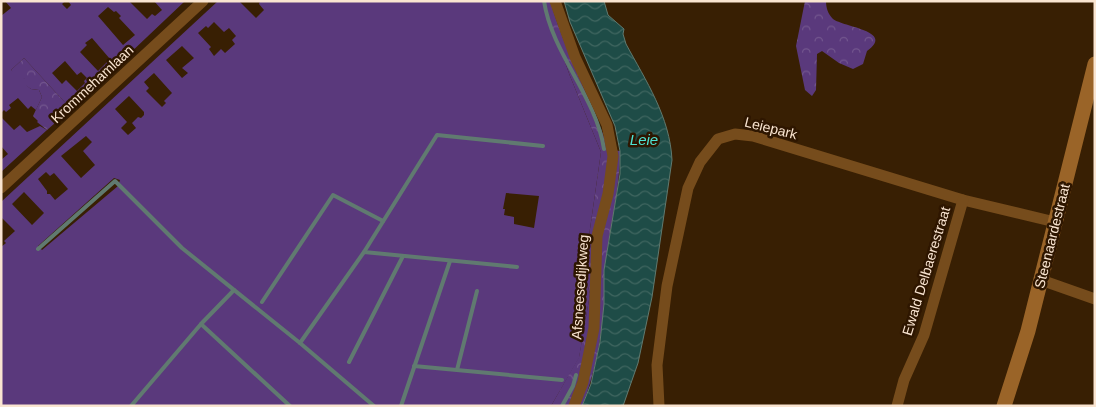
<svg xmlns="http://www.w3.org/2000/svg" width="1096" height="407" font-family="Arial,sans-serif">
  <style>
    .green { fill: #5a397c; fill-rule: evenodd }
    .forest { fill: url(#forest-crowns) }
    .water { fill: url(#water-waves); stroke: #607a70 }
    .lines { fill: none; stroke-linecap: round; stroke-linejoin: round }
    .stream { stroke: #607a70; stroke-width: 4 }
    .street { stroke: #764c1c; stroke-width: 11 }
    .secondary { stroke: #9a6428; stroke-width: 15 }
    .labels { text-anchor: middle; stroke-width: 5; stroke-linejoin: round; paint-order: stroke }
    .street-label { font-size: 14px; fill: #fae5d1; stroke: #2e1600 }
    .water-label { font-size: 15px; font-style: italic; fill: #4ee3d3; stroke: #2e1600 }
  </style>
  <defs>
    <pattern id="forest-crowns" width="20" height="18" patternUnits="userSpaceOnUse" patternTransform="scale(1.25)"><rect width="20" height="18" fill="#5a397c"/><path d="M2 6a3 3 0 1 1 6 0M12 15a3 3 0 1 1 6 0" fill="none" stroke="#73568e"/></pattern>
    <pattern id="water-waves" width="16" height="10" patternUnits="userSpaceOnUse" patternTransform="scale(1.25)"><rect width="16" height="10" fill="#1e4c47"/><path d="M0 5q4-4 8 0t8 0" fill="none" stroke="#406660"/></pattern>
  </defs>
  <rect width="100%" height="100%" fill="#381f03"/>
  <g class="green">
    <path d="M 5,1 L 65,1 L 62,4 L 67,9 L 71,5 L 68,1 L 129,1 L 147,19 L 152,14 L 155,16 L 162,10 L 154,1 L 185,1 L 71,109 L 24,58 L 11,70 L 25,79 L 26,85 L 31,89 L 39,90 L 42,97 L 36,110 L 31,106 L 28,109 L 18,98 L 9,105 L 11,108 L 6,112 L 4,110 L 1,113 L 1,16 L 11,8 ZM 108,7 L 114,12 L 116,11 L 121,16 L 119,18 L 135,35 L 123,45 L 98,16 ZM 92,38 L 110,59 L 98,71 L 80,52 L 87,45 L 85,43 ZM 65,61 L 77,75 L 81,72 L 87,78 L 84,81 L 85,83 L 77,91 L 66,80 L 62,84 L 52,73 Z"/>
    <path d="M 218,1 L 239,1 L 256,18 L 264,10 L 259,4 L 260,1 L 543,1 L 570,76 L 601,152 L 584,271 L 590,294 L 579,358 L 551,406 L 1,406 L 1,247 L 6,243 L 4,241 L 15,231 L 1,217 L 1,202 ZM 214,22 L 224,32 L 229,28 L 236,36 L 232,40 L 235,44 L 225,53 L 221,49 L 214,56 L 209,49 L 211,47 L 198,33 L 206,26 L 208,28 ZM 182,46 L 194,58 L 182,68 L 188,73 L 182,78 L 166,60 ZM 154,73 L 172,93 L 164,101 L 166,103 L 162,107 L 146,91 L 149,88 L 144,82 ZM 129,96 L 144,112 L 144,115 L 141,118 L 138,117 L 132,123 L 136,128 L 128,135 L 121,128 L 127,122 L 115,109 ZM 86,136 L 92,142 L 83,151 L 95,165 L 81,178 L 61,156 ZM 46,172 L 50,176 L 54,173 L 68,189 L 55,200 L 50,194 L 47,194 L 47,191 L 38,179 ZM 114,178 L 120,180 L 118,186 L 42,250 L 38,246 ZM 24,192 L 44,213 L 32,225 L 12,204 ZM 506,193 L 539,196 L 534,228 L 514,224 L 514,217 L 504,215 L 505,209 L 503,209 Z"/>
    <path d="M 1,117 L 14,130 L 20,125 L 27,132 L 40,126 L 47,130 L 1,172 L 1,160 L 8,154 L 1,146 Z"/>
  </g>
  <g class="forest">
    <path d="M 543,1 L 550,1 C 566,53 591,100 609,150 L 620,151 C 620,191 609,229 605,268 C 603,280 605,293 604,306 C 601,340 595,374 582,406 L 551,406 L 579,357 L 590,294 L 584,271 L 601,152 L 570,76 Z"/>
    <path d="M 805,1 L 826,1 C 826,8 828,14 833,19 C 843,27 896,31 867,51 L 863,64 L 853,69 L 839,63 L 822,51 L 817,54 L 816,90 L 812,96 L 805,90 L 796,46 Z"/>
    <path d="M 24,58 L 71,109 L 47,130 L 37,122 L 38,121 L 33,116 L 42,97 L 39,90 L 31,89 L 25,85 L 25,79 L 18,78 L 11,70 Z"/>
  </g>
  <path class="water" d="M 564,1 L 604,1 L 608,15 L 624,29 L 623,34 L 626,44 C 646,81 670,117 672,160 L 652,297 L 638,363 L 623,406 L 582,406 L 591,384 L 600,342 L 604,304 L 604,270 L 620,174 L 620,151 L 615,126 L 570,22 Z"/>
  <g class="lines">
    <g class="stream">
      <path d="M 544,1 C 552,54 596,96 604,149"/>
      <path d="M 38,249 L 115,181 L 182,248 L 300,343 L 374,406"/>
      <path d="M 517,267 L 364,252 L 437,135 L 543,146"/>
      <path d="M 262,302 L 333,195 L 383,221"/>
      <path d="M 201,324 L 290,406"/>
      <path d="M 300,343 L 364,252"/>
      <path d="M 349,362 L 403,256"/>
      <path d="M 414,366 L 562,380"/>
      <path d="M 457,370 L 477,291"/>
      <path d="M 131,406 L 201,324 L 234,290"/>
      <path d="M 401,406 L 450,261"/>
      <path d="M 562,406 L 573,386 L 576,375"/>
    </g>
    <g class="street">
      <path d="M 555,1 L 575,57 L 607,125 L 613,156 L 608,194 L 597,236 L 594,328 L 583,382 L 574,406"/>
      <path d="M 1,188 L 203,1"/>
      <path d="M 1041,280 L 1095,299"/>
      <path d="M 659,406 L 657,365 L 667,286 L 688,188 L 700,162 L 718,139 L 735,134 L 753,136 L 963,200 L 1055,222"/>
      <path d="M 897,406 L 904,380 L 924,335 L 963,200"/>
    </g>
    <path class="secondary" d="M 1004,406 L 1028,331 L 1095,64"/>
  </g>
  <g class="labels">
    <g class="street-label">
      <text transform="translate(92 84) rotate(-43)" y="5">Krommehamlaan</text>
      <text transform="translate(771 128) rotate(14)" y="5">Leiepark</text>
      <text transform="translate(1052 236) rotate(-76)" y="5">Steenaardestraat</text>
      <text transform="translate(926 271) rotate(-73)" y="5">Ewald Delbaerestraat</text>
      <text transform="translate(580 287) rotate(-86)" y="5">Afsneesedijkweg</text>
    </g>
    <g class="water-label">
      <text x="644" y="145">Leie</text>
    </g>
  </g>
  <rect width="1096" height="407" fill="none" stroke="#fae5d1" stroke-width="5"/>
</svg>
